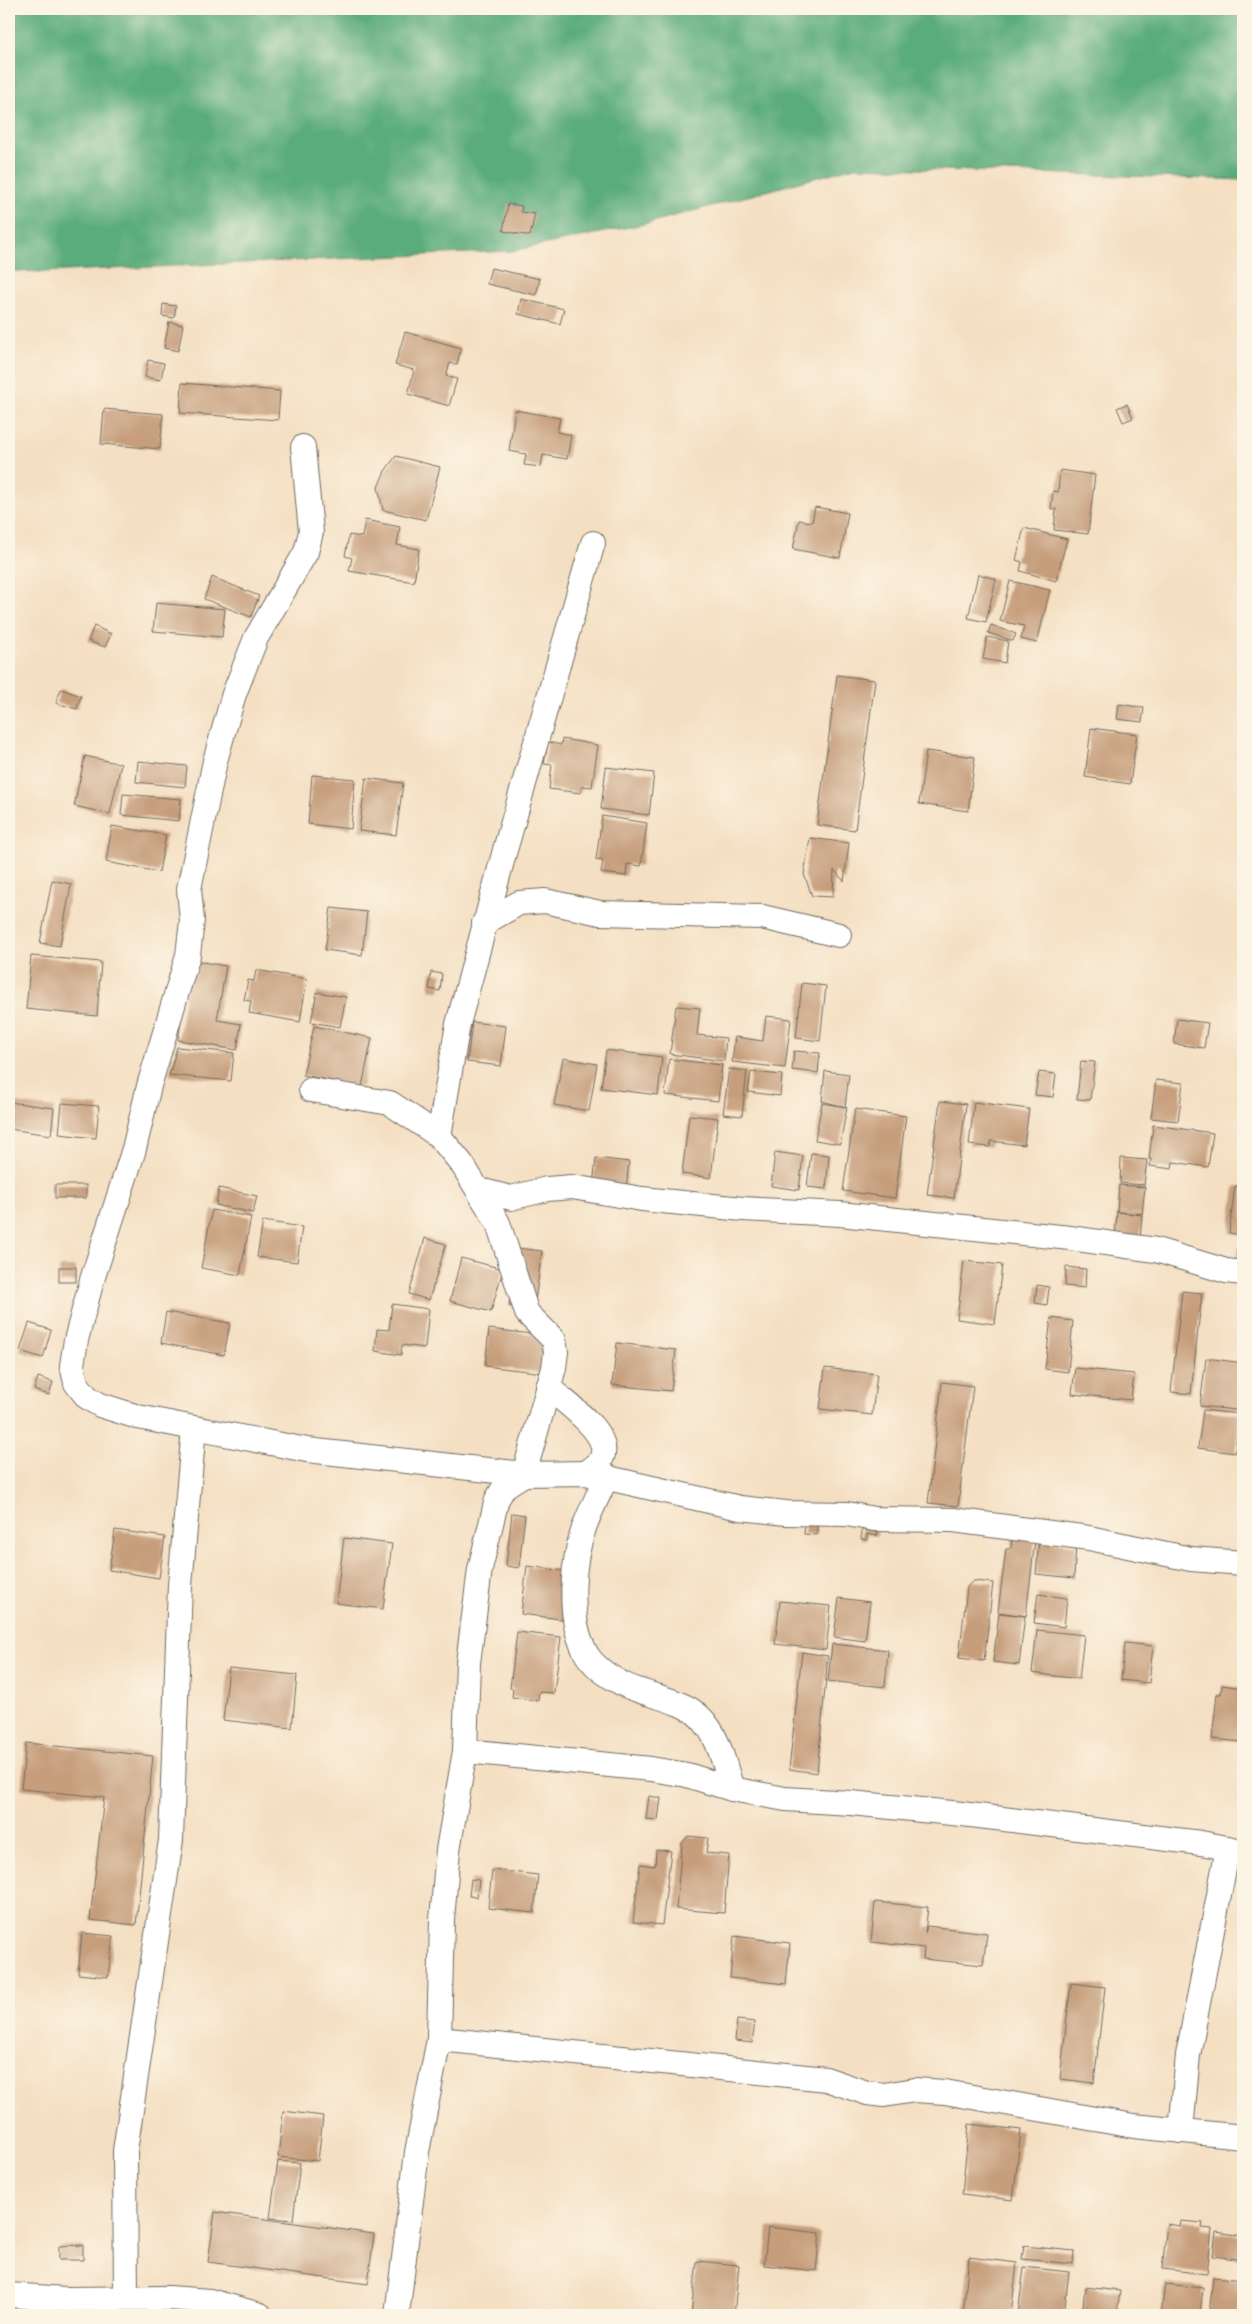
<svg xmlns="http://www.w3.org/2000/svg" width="1252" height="2324" font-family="Dekko,sans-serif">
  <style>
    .forest { fill: #5aac7a; stroke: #426c52 }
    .building { fill: #c69e7c }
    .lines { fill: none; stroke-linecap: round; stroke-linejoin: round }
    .minor-casing { stroke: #716a60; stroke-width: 26 }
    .minor { stroke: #fff; stroke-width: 24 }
  </style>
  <rect width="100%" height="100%" fill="#fcf5e5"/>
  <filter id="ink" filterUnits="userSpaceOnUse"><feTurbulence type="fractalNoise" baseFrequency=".02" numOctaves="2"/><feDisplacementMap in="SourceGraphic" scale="10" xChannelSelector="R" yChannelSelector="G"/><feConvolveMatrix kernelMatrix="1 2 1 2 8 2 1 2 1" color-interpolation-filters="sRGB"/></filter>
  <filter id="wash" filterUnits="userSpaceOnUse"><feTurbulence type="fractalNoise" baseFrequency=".0096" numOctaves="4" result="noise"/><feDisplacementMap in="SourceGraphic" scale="20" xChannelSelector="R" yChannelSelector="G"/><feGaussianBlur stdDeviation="1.12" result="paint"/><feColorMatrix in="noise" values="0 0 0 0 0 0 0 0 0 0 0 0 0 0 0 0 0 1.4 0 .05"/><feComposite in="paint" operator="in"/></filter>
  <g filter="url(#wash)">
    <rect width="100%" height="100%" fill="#f4dfc2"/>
    <path class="forest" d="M 9,9 L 1243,9 L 1243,180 L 855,167 L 649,223 L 512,251 L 44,272 L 9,271 Z"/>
    <g id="blocks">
      <g class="building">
        <path d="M 508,204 L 522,206 L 521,212 L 535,214 L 530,236 L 503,231 Z"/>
        <path d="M 491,268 L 540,279 L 536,295 L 487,284 Z"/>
        <path d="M 521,299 L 564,309 L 560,324 L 518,314 Z"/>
        <path d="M 163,304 L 176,306 L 174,318 L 162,316 Z"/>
        <path d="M 169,322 L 183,325 L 178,351 L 164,348 Z"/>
        <path d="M 405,332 L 461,348 L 457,365 L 450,363 L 446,376 L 457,379 L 449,406 L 408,394 L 414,370 L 395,365 Z"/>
        <path d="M 148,360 L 164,363 L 161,380 L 145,377 Z"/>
        <path d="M 182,383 L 280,391 L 278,420 L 180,413 Z"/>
        <path d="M 1127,404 L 1133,418 L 1123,422 L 1117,408 Z"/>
        <path d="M 104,409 L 163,414 L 160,449 L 101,444 Z"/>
        <path d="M 515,410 L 560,418 L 557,432 L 571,435 L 567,459 L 543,455 L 541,467 L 524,465 L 526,454 L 509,451 Z"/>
        <path d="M 396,456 L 440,467 L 426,520 L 383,510 L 378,487 L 385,471 Z"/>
        <path d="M 1060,470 L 1095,475 L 1088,534 L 1054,530 L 1056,509 L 1051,509 L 1053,491 L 1058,492 Z"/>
        <path d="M 815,507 L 848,513 L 840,558 L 793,549 L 799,520 L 812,522 Z"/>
        <path d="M 365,520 L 400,527 L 397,545 L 419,549 L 414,582 L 349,571 L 352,558 L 345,556 L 349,535 L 362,537 Z"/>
        <path d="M 1024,528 L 1067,539 L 1056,581 L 1020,571 L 1022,562 L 1016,560 Z"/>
        <path d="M 978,574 L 996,579 L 986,622 L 968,618 Z"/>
        <path d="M 212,577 L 259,596 L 251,617 L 204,599 Z"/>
        <path d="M 1010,581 L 1050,590 L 1037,643 L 1021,639 L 1024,626 L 1000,621 Z"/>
        <path d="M 156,603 L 225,609 L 222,637 L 153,631 Z"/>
        <path d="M 991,625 L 1016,634 L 1013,641 L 988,633 Z"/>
        <path d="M 94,626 L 111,634 L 105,647 L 88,641 Z"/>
        <path d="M 987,637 L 1008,641 L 1005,663 L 983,659 Z"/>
        <path d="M 837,675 L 875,680 L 855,830 L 817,825 Z"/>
        <path d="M 61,689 L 81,696 L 77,709 L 56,703 Z"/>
        <path d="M 1119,704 L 1144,708 L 1142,722 L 1117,719 Z"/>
        <path d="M 1091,728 L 1137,734 L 1130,784 L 1085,777 Z"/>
        <path d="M 562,739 L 598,745 L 592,787 L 582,786 L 581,793 L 549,789 L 552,765 L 544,764 L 548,742 L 561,745 Z"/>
        <path d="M 926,751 L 975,757 L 968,811 L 919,804 Z"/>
        <path d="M 85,756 L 121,764 L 110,814 L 74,806 Z"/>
        <path d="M 138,761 L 187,766 L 185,787 L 136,782 Z"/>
        <path d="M 606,767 L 654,773 L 649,815 L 601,809 Z"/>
        <path d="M 312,775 L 355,779 L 351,829 L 308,824 Z"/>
        <path d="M 366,778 L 403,783 L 396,835 L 359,831 Z"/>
        <path d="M 123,794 L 181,799 L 179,821 L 121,815 Z"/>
        <path d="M 602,816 L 647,823 L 641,866 L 627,864 L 626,876 L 601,873 L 603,861 L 596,860 Z"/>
        <path d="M 112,826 L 166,835 L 159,872 L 106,862 Z"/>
        <path d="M 810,838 L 849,843 L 844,881 L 834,870 L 833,897 L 812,896 L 804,874 Z"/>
        <path d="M 52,880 L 71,884 L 60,946 L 40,943 Z"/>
        <path d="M 331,908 L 367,912 L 362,955 L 325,950 Z"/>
        <path d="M 31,956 L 101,962 L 97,1016 L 26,1009 Z"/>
        <path d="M 191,960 L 226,966 L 217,1020 L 241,1024 L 237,1050 L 178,1040 Z"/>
        <path d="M 256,970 L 307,979 L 300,1022 L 249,1013 L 251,1001 L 244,1000 L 248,980 L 254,981 Z"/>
        <path d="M 431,972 L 442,974 L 440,991 L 429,989 Z"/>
        <path d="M 802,983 L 826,986 L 820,1041 L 796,1038 Z"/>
        <path d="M 317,992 L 346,997 L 340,1027 L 311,1022 Z"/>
        <path d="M 676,1006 L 700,1008 L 697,1035 L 726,1038 L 724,1061 L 670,1054 Z"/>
        <path d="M 766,1016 L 791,1019 L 785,1068 L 732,1062 L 735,1037 L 763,1041 Z"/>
        <path d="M 1177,1019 L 1208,1023 L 1204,1048 L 1174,1044 Z"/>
        <path d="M 472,1022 L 506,1026 L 501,1066 L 467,1062 Z"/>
        <path d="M 314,1026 L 372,1038 L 362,1087 L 303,1075 Z"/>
        <path d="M 177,1047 L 234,1053 L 231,1081 L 169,1075 Z"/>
        <path d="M 606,1050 L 662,1057 L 658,1095 L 601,1088 Z"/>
        <path d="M 794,1051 L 820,1053 L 818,1073 L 792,1070 Z"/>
        <path d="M 563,1058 L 597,1064 L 589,1111 L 554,1105 Z"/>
        <path d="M 669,1059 L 722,1065 L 718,1101 L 665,1095 Z"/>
        <path d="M 1081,1061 L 1095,1062 L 1090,1100 L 1077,1099 Z"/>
        <path d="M 729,1069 L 747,1071 L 742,1116 L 723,1114 Z"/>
        <path d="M 825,1071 L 849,1074 L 845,1107 L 822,1101 Z"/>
        <path d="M 751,1072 L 782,1075 L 780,1096 L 748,1092 Z"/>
        <path d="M 1039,1072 L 1056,1074 L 1053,1097 L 1035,1095 Z"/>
        <path d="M 1156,1080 L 1183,1083 L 1178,1121 L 1151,1118 Z"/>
        <path d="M 940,1101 L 966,1104 L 954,1198 L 927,1195 Z"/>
        <path d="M 9,1102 L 54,1108 L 51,1135 L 9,1129 Z"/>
        <path d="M 974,1102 L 1029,1109 L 1024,1145 L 991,1141 L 990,1147 L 969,1145 Z"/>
        <path d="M 62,1103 L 99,1106 L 96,1138 L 59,1134 Z"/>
        <path d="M 822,1103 L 847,1107 L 840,1144 L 815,1140 Z"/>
        <path d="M 855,1109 L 906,1116 L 895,1198 L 843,1191 Z"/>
        <path d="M 689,1115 L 718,1118 L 711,1178 L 682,1174 Z"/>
        <path d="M 1153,1125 L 1213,1133 L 1208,1167 L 1173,1162 L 1172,1169 L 1150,1166 L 1151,1159 L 1149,1159 Z"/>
        <path d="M 775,1152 L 803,1156 L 799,1190 L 771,1186 Z"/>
        <path d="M 811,1153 L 829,1155 L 826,1189 L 807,1187 Z"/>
        <path d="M 596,1158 L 629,1162 L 626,1189 L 593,1185 Z"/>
        <path d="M 1121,1158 L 1147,1160 L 1144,1185 L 1120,1183 Z"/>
        <rect x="55" y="1185" width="31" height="13"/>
        <path d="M 1119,1185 L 1145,1187 L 1142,1214 L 1117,1212 Z"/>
        <path d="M 1235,1186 L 1243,1187 L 1243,1235 L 1229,1233 Z"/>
        <path d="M 219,1188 L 257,1196 L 253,1213 L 216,1205 Z"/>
        <path d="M 212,1210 L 251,1217 L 240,1275 L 201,1268 Z"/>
        <path d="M 1117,1212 L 1142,1215 L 1140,1240 L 1115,1238 Z"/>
        <path d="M 263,1221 L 302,1227 L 297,1262 L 257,1257 Z"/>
        <path d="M 425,1238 L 446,1244 L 429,1300 L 409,1294 Z"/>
        <path d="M 517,1248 L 542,1251 L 534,1309 L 509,1306 Z"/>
        <path d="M 1238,1248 L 1243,1248 L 1243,1261 L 1237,1260 Z"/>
        <path d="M 461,1258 L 503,1269 L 491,1312 L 450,1301 Z"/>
        <path d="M 964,1261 L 1002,1265 L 995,1324 L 957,1319 Z"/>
        <rect x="59" y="1267" width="17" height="15"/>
        <path d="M 1066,1267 L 1086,1269 L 1085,1288 L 1065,1286 Z"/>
        <path d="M 1037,1285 L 1049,1287 L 1047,1305 L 1035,1303 Z"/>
        <path d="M 1182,1291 L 1202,1293 L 1191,1394 L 1171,1392 Z"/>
        <path d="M 392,1304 L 429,1309 L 425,1348 L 402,1345 L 401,1355 L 375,1351 L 377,1329 L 389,1330 Z"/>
        <path d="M 166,1312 L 230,1323 L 224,1355 L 161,1343 Z"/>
        <path d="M 1051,1318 L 1073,1321 L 1068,1372 L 1045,1369 Z"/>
        <path d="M 29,1323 L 51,1330 L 43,1358 L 20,1351 Z"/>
        <path d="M 489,1329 L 549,1336 L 544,1373 L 485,1366 Z"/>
        <path d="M 617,1343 L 676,1350 L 671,1391 L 612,1385 Z"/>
        <path d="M 1206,1358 L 1243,1363 L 1243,1411 L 1200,1406 Z"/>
        <path d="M 825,1368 L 877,1374 L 872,1415 L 820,1409 Z"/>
        <path d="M 1075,1368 L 1134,1374 L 1131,1400 L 1072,1394 Z"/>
        <path d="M 38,1377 L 53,1382 L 49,1395 L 34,1390 Z"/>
        <path d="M 942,1382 L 973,1386 L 958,1506 L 928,1503 Z"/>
        <path d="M 1203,1410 L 1240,1414 L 1235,1453 L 1198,1448 Z"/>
        <path d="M 512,1513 L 525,1515 L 519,1568 L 506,1566 Z"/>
        <path d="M 864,1519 L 879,1521 L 877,1536 L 867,1534 L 867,1540 L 861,1539 Z"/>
        <path d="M 805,1520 L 817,1520 L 817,1535 L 804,1534 Z"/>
        <path d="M 115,1530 L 165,1537 L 159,1578 L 109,1570 Z"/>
        <path d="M 1012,1537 L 1035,1540 L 1026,1616 L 998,1612 L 1006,1549 L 1011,1549 Z"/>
        <path d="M 344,1538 L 392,1544 L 383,1609 L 336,1603 Z"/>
        <path d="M 1039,1541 L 1076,1544 L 1074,1578 L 1036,1574 Z"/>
        <path d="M 527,1566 L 574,1572 L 568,1620 L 521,1614 Z"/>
        <path d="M 973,1581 L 993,1583 L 984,1661 L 959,1658 L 967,1587 Z"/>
        <path d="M 1038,1594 L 1067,1598 L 1064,1627 L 1034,1623 Z"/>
        <path d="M 839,1598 L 870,1602 L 865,1641 L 834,1637 Z"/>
        <path d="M 780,1601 L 831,1606 L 826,1650 L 775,1644 Z"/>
        <path d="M 999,1613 L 1025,1616 L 1019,1665 L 993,1662 Z"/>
        <path d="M 1037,1630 L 1084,1635 L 1079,1679 L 1032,1673 Z"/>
        <path d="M 517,1632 L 561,1637 L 554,1693 L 539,1692 L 538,1701 L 512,1697 L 513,1689 L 510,1688 Z"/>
        <path d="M 1125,1643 L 1153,1646 L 1149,1683 L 1121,1680 Z"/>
        <path d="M 832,1644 L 888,1650 L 885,1687 L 828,1681 Z"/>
        <path d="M 802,1652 L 828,1656 L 817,1773 L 789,1769 Z"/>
        <path d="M 229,1668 L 297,1675 L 292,1728 L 223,1720 Z"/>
        <path d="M 1222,1685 L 1243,1688 L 1243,1742 L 1212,1739 L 1217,1694 L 1221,1694 Z"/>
        <path d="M 26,1743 L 153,1756 L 136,1925 L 90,1920 L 104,1797 L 21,1789 Z"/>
        <path d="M 649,1796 L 661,1798 L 658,1820 L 646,1819 Z"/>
        <path d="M 688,1836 L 708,1838 L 706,1853 L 729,1855 L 724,1913 L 676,1909 L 682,1843 Z"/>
        <path d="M 656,1850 L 671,1851 L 662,1925 L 633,1922 L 640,1864 L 655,1866 Z"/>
        <path d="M 492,1870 L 538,1875 L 534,1913 L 488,1908 Z"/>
        <path d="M 471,1879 L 479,1880 L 477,1897 L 469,1896 Z"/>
        <path d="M 875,1902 L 928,1907 L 925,1933 L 927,1926 L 987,1933 L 983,1965 L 923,1959 L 924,1948 L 871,1942 Z"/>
        <path d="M 82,1933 L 113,1936 L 108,1977 L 78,1974 Z"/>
        <path d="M 734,1936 L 790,1943 L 786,1984 L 730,1978 Z"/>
        <path d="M 1071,1983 L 1105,1987 L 1094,2083 L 1060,2079 Z"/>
        <path d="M 737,2020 L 755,2022 L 752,2043 L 735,2041 Z"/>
        <path d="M 283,2111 L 323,2116 L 318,2161 L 278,2157 Z"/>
        <path d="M 969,2124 L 1021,2130 L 1013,2200 L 962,2194 Z"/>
        <path d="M 278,2161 L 300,2163 L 293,2220 L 270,2218 Z"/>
        <path d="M 215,2212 L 374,2234 L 368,2284 L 208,2262 Z"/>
        <path d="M 1181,2221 L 1203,2223 L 1202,2228 L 1212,2229 L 1207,2274 L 1162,2269 L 1167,2224 L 1180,2226 Z"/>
        <path d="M 768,2227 L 820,2233 L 816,2271 L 764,2265 Z"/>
        <path d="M 1216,2232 L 1243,2236 L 1243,2260 L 1213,2256 Z"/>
        <path d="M 83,2245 L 83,2260 L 59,2260 L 59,2246 Z"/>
        <path d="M 1024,2246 L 1074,2251 L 1073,2264 L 1022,2259 Z"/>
        <path d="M 969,2257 L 1017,2263 L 1011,2315 L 963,2315 Z"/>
        <path d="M 697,2261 L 739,2265 L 734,2315 L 691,2315 Z"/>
        <path d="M 1024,2267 L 1069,2272 L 1064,2315 L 1018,2315 Z"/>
        <path d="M 1213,2277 L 1243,2280 L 1243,2315 L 1209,2315 Z"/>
        <path d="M 1165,2284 L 1203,2288 L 1200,2315 L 1161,2315 Z"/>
        <path d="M 1085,2287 L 1120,2291 L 1117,2315 L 1082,2315 Z"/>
      </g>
    </g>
  </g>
  <g filter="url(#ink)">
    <use href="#blocks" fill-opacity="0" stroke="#716a60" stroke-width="1"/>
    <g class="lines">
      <g class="minor-casing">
        <g id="minor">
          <path d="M 303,447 L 311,532 L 306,552 L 256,638 L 234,694 L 215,761 L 189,889 L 192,921 L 188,955 L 149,1086 L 134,1149 L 92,1280 L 76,1340 L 72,1365 L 76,1383 L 87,1397 L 100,1405 L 138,1417 L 307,1450 L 524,1474 L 586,1473 L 740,1508 L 786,1513 L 847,1514 L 874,1519 L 953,1520 L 1089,1538 L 1191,1559 L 1243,1563"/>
          <path d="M 484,923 L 519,903 L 545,901 L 600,913 L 762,917 L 839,935"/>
          <path d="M 311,1090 L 390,1103 L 439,1136 L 462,1164 L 498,1223 L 527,1313 L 554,1340 L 556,1352 L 554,1368 L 524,1474 L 505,1486 L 497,1499 L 480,1569 L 468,1663 L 465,1751 L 448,1850 L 442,1920 L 439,2039 L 417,2152 L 397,2315"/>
          <path d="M 439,1136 L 458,1024 L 505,850 L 593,543"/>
          <path d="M 480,1190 L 511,1198 L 547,1189 L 572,1187 L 642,1199 L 743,1209 L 840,1214 L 1070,1238 L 1156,1250 L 1226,1271 L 1243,1273"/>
          <path d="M 548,1387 C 564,1402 612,1433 602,1457 C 600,1464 592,1468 586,1473"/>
          <path d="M 607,1476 C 599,1494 590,1511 584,1528 C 572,1562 568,1614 583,1647 C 589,1663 606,1675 621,1683 C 642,1695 683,1699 700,1717 C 719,1735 724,1764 732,1789"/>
          <path d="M 465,1751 L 651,1769 L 687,1775 L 732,1789 L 785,1799 L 851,1803 L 962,1814 L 1201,1843 L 1243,1851"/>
          <path d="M 439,2039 L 826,2079 L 867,2093 L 884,2095 L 915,2090 L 945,2092 L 1134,2126 L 1243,2137"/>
          <path d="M 1181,2131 L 1188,2055 L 1228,1848"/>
          <path d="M 9,2295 L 65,2299 L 169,2298 L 210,2301 L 260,2315"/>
          <path d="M 126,2298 L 125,2151 L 171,1840 L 180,1585 L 194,1428"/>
        </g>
      </g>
      <use href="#minor" class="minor"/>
    </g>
  </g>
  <rect width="1252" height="2324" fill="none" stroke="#fcf5e5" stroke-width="30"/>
</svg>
